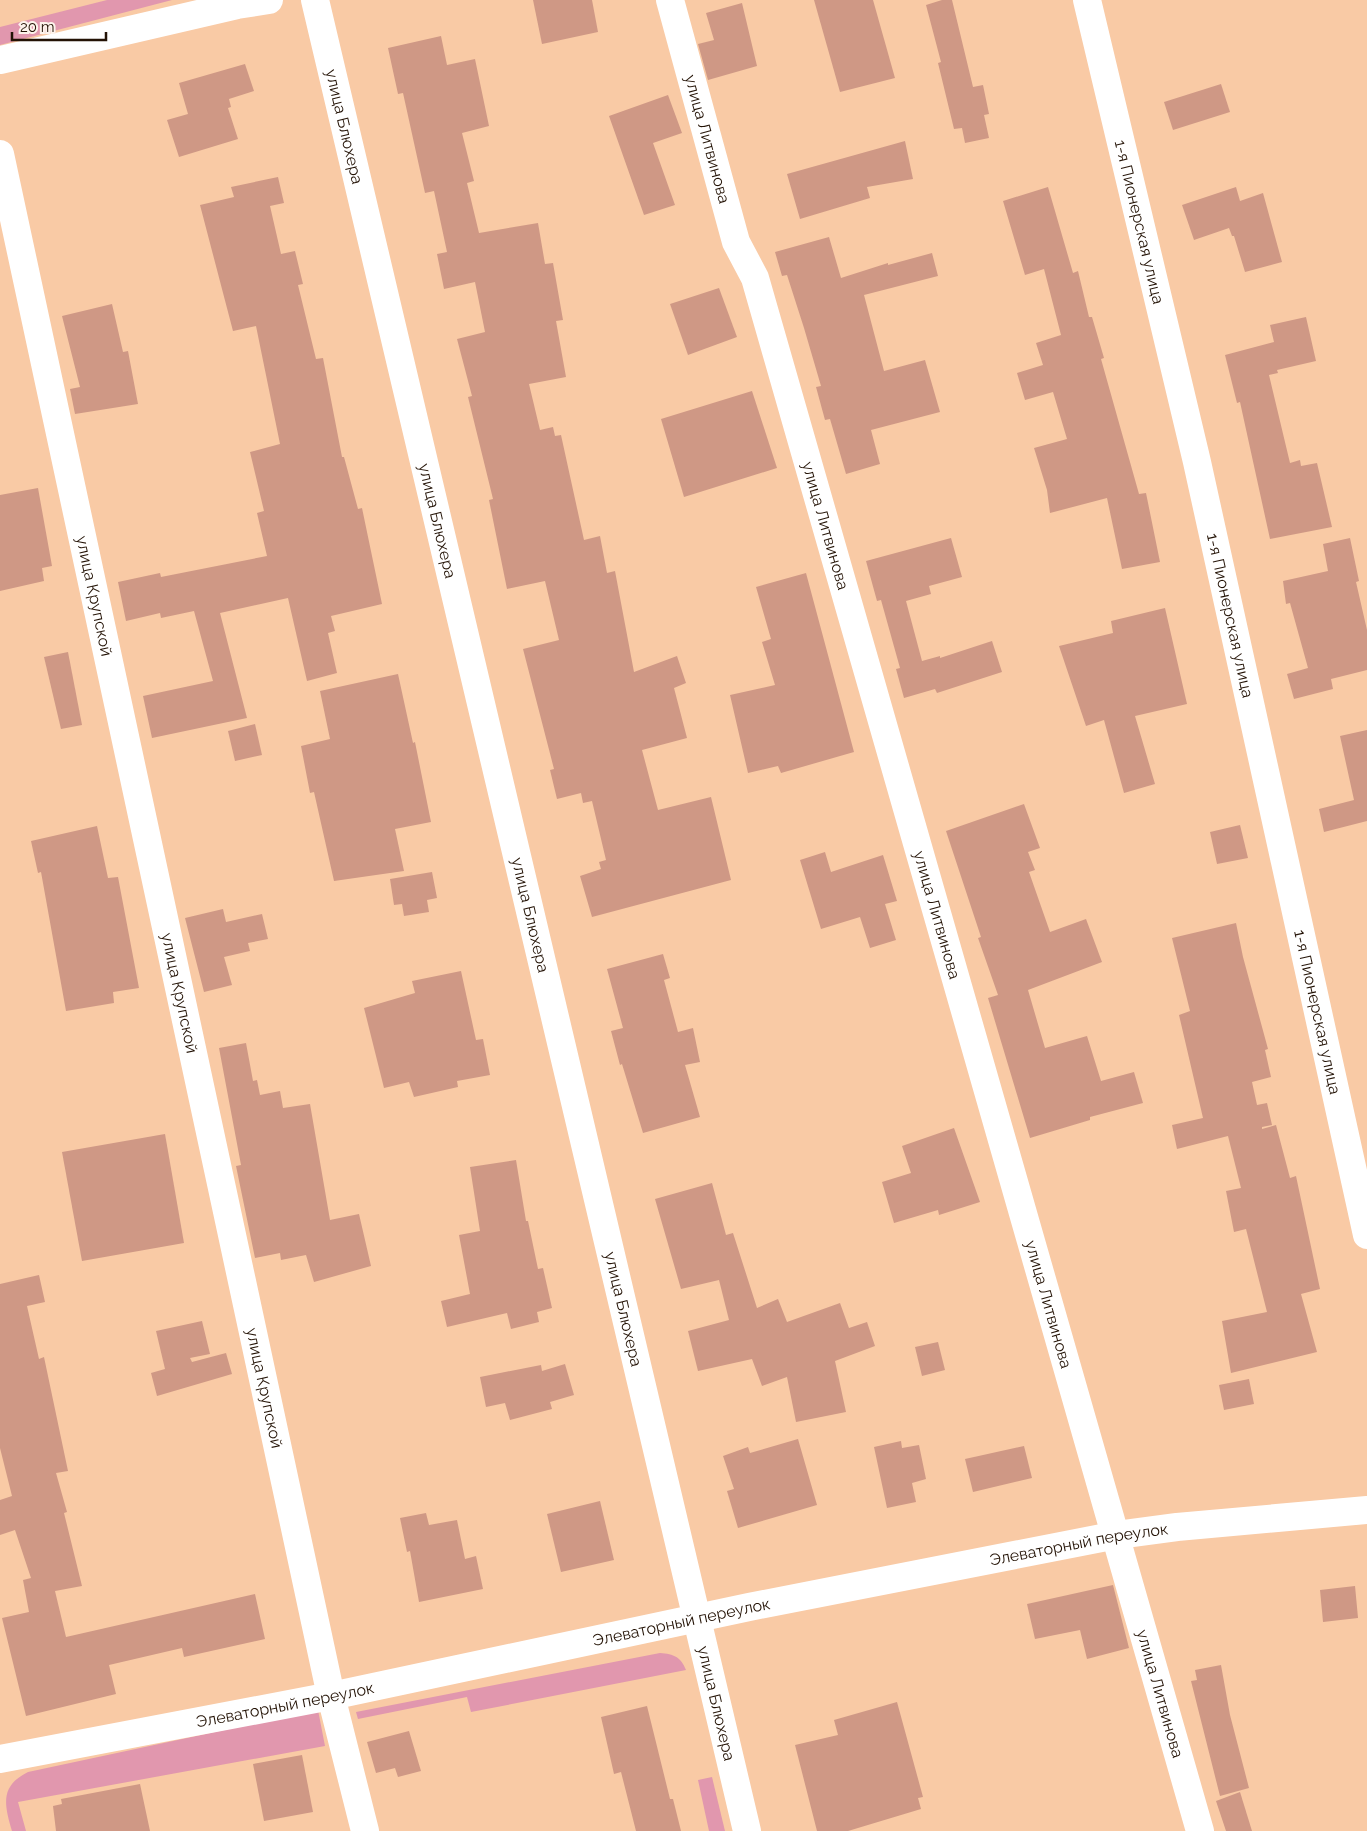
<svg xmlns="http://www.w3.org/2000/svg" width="1367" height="1831" font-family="Raleway,sans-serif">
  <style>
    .green { fill: #e197ae }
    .building { fill: #cf9885 }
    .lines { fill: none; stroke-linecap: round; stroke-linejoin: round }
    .minor { stroke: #fff; stroke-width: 28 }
    .tertiary { stroke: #fff; stroke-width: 28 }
    .labels { text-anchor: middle; stroke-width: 4; stroke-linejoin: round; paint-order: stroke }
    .street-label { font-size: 16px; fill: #231205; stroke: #fdf3ec }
  </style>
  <rect width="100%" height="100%" fill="#f9caa5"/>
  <g class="green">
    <path d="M 107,0 L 172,0 L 0,45 L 0,27 Z"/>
    <path d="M 660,1653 C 674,1654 681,1657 686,1670 L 471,1712 L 467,1697 L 358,1719 L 356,1712 Z"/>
    <path d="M 318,1710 L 325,1746 L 18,1802 L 26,1831 L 12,1831 C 4,1804 0,1786 28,1772 Z"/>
    <path d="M 712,1777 L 725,1831 L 709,1831 L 698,1780 Z"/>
  </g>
  <g class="building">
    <path d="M 533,0 L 592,0 L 598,32 L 542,44 Z"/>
    <path d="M 814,0 L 873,0 L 895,78 L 840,92 Z"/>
    <path d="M 942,0 L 952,0 L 973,87 L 983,85 L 989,114 L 984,115 L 989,138 L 965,143 L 962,128 L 954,129 L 938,63 L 941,62 L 926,5 Z"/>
    <path d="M 742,3 L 757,66 L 708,80 L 698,44 L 714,40 L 706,13 Z"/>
    <path d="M 441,36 L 447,65 L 475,59 L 489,126 L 462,133 L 474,181 L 467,183 L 479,233 L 538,223 L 545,264 L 553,263 L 563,320 L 556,321 L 566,377 L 529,384 L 540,430 L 553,427 L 555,436 L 561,435 L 584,540 L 600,536 L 607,573 L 615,571 L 634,672 L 677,656 L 686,683 L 674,688 L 687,738 L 642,750 L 658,810 L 711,797 L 731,880 L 592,917 L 580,876 L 601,869 L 599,862 L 606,860 L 592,801 L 583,803 L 581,793 L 557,799 L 550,770 L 554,769 L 523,649 L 559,640 L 545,581 L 507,589 L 489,500 L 493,499 L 468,397 L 472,396 L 457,339 L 485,332 L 475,282 L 444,289 L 437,254 L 447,252 L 434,191 L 425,193 L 403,93 L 398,94 L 388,48 Z"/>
    <path d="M 245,64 L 254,91 L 229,99 L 231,107 L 228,108 L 238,139 L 179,157 L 167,120 L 188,114 L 179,83 Z"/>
    <path d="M 1221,84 L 1230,112 L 1173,130 L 1164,102 Z"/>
    <path d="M 668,95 L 682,133 L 653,143 L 675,205 L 644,215 L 609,116 Z"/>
    <path d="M 905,141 L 913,179 L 867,187 L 870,198 L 800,219 L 787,174 Z"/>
    <path d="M 278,177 L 284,203 L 270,206 L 281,254 L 295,251 L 303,284 L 298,285 L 316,359 L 323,358 L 342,457 L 344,457 L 358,509 L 362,508 L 382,604 L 331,616 L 335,631 L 328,633 L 337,673 L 307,681 L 288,598 L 220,613 L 247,718 L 152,738 L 143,696 L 213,681 L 194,611 L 161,618 L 160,613 L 126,621 L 118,582 L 160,573 L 161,577 L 267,556 L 257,513 L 264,511 L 250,452 L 280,444 L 256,326 L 233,331 L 200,205 L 234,197 L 231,187 Z"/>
    <path d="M 1048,187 L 1073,273 L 1078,271 L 1089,317 L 1092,317 L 1104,358 L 1101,359 L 1139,494 L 1146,493 L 1160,562 L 1122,569 L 1107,498 L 1050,513 L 1047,490 L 1034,448 L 1067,439 L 1053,392 L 1025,400 L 1017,373 L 1043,365 L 1036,343 L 1061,335 L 1044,269 L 1025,275 L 1003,201 Z"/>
    <path d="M 1236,187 L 1240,201 L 1263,193 L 1282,262 L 1245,272 L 1234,236 L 1232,236 L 1229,228 L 1194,240 L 1182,205 Z"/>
    <path d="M 829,237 L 841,278 L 888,263 L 888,265 L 932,253 L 938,276 L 864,295 L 884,371 L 925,360 L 940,412 L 871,430 L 880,464 L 846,474 L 830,419 L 825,420 L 816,387 L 821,386 L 804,328 L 787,275 L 782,276 L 775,252 Z"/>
    <path d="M 719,288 L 737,337 L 688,355 L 670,304 Z"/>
    <path d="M 112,304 L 123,352 L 128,351 L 138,404 L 75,414 L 70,389 L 80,387 L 62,316 Z"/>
    <path d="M 1306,317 L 1316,361 L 1277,370 L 1278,373 L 1269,375 L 1290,463 L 1300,460 L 1301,466 L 1317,463 L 1332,527 L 1270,539 L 1240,402 L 1237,403 L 1225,355 L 1274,342 L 1270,325 Z"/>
    <path d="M 752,391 L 777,468 L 684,497 L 661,419 Z"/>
    <path d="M 38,488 L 52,566 L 42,568 L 44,581 L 0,591 L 0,495 Z"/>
    <path d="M 951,538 L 962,577 L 929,586 L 931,594 L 906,601 L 922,661 L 940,656 L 940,658 L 992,641 L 1002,672 L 937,693 L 935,689 L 904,698 L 896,669 L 900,668 L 881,600 L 877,601 L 866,561 Z"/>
    <path d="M 1350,538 L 1359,581 L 1356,582 L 1367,630 L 1367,670 L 1331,679 L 1333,689 L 1294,699 L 1287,674 L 1308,668 L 1290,603 L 1286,604 L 1283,581 L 1328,571 L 1323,544 Z"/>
    <path d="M 806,573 L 854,752 L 781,773 L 778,766 L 748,773 L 730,695 L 775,685 L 762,642 L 771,639 L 756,587 Z"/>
    <path d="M 1165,608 L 1187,704 L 1135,716 L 1155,784 L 1124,793 L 1104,720 L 1086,726 L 1059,646 L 1113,633 L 1111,621 Z"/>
    <path d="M 68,652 L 82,725 L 61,729 L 44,657 Z"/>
    <path d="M 398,674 L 413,743 L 415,742 L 431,822 L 395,829 L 404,871 L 334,881 L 314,792 L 310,793 L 301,746 L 330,739 L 320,691 Z"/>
    <path d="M 255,724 L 262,755 L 235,761 L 228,731 Z"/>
    <path d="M 1367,730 L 1367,821 L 1324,832 L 1319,809 L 1354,800 L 1340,736 Z"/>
    <path d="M 1024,804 L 1040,848 L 1028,852 L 1035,870 L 1029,872 L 1050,932 L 1086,919 L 1102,962 L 1028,990 L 1045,1048 L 1087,1036 L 1101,1081 L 1134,1072 L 1143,1103 L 1090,1117 L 1090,1120 L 1030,1138 L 988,998 L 998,995 L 978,938 L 981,937 L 946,831 Z"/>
    <path d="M 1240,825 L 1248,858 L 1217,864 L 1210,832 Z"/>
    <path d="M 97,826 L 108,878 L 118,877 L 139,988 L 113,992 L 114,1003 L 66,1011 L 41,872 L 38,873 L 31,841 Z"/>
    <path d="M 825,852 L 831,872 L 883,855 L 897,901 L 885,904 L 896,940 L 870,948 L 860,917 L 821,929 L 800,860 Z"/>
    <path d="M 432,872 L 437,898 L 427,900 L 429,912 L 404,916 L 402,904 L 394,905 L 390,879 Z"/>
    <path d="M 223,909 L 226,922 L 262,914 L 268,939 L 248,943 L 250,951 L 224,957 L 232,985 L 204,992 L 185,918 Z"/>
    <path d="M 1236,923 L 1243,957 L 1268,1049 L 1265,1050 L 1271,1077 L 1252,1082 L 1257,1105 L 1267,1103 L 1272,1125 L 1262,1127 L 1262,1129 L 1276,1125 L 1290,1178 L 1296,1176 L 1320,1289 L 1301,1294 L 1317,1352 L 1231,1373 L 1222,1321 L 1267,1312 L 1246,1229 L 1234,1232 L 1226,1191 L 1241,1188 L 1228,1136 L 1177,1149 L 1172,1125 L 1203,1118 L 1179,1015 L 1190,1011 L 1172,938 Z"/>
    <path d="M 663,954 L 670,978 L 664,980 L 678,1032 L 693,1028 L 700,1062 L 685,1065 L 700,1117 L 643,1133 L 622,1064 L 620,1065 L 611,1031 L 623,1028 L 607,969 Z"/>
    <path d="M 461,971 L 476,1040 L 483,1039 L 490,1075 L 457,1081 L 458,1087 L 414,1097 L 409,1082 L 384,1088 L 364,1008 L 415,993 L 412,981 Z"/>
    <path d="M 246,1043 L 253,1081 L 257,1080 L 260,1095 L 280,1091 L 283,1108 L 310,1104 L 330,1220 L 359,1214 L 371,1266 L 314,1282 L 306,1255 L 281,1260 L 280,1253 L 255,1258 L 236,1166 L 241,1165 L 219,1048 Z"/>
    <path d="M 954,1128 L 980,1202 L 939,1215 L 938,1210 L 894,1223 L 882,1182 L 911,1173 L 902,1146 Z"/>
    <path d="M 165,1134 L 184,1243 L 82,1261 L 62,1152 Z"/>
    <path d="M 516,1160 L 526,1221 L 528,1221 L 538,1269 L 543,1268 L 552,1308 L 537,1312 L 539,1322 L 511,1329 L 507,1313 L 447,1327 L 441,1301 L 470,1294 L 459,1235 L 480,1231 L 470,1167 Z"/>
    <path d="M 712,1183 L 726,1235 L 733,1233 L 757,1308 L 778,1299 L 787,1322 L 840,1303 L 849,1328 L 867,1322 L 875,1346 L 835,1361 L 846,1412 L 796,1422 L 787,1377 L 762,1386 L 752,1359 L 698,1371 L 688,1331 L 729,1320 L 719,1280 L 681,1289 L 655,1199 Z"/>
    <path d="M 39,1275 L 45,1302 L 27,1306 L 39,1359 L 44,1357 L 68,1471 L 56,1473 L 67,1512 L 64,1513 L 82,1586 L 55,1591 L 66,1637 L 255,1594 L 265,1639 L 184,1657 L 182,1648 L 109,1665 L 116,1694 L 26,1716 L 2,1618 L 29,1612 L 23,1580 L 31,1578 L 15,1530 L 0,1535 L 0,1500 L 12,1496 L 0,1448 L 0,1284 Z"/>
    <path d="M 202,1321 L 210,1354 L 190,1358 L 192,1362 L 226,1353 L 232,1374 L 157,1396 L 151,1373 L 165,1369 L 156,1331 Z"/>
    <path d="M 938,1342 L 945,1370 L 922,1376 L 915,1347 Z"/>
    <path d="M 565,1364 L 574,1395 L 550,1402 L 552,1409 L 510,1420 L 505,1403 L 486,1407 L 480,1377 L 541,1365 L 542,1371 Z"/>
    <path d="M 1249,1379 L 1254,1404 L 1224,1410 L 1219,1385 Z"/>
    <path d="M 798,1439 L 817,1505 L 738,1528 L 727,1491 L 734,1489 L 723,1456 L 748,1447 L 750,1453 Z"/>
    <path d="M 901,1441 L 902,1448 L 919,1445 L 926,1479 L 912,1483 L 916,1502 L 887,1508 L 874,1447 Z"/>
    <path d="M 1024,1446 L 1032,1478 L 973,1492 L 965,1459 Z"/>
    <path d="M 600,1501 L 614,1560 L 561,1572 L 547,1514 Z"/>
    <path d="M 426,1513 L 429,1525 L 457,1520 L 465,1559 L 476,1556 L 483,1589 L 419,1602 L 410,1551 L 407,1552 L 400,1518 Z"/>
    <path d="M 1113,1585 L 1129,1648 L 1087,1659 L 1080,1630 L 1035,1639 L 1027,1604 Z"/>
    <path d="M 1355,1586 L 1358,1618 L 1323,1622 L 1320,1590 Z"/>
    <path d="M 1221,1665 L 1230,1715 L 1249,1788 L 1220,1796 L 1191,1681 L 1197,1680 L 1195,1670 Z"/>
    <path d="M 897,1702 L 923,1797 L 918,1798 L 921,1809 L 848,1831 L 817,1831 L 795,1745 L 838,1735 L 834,1720 Z"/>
    <path d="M 647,1706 L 670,1799 L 673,1799 L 681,1831 L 636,1831 L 621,1772 L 614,1774 L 601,1717 Z"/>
    <path d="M 409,1731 L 421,1771 L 398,1777 L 395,1768 L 376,1773 L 367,1742 Z"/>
    <path d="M 302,1755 L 313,1812 L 264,1821 L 253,1764 Z"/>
    <path d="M 140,1784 L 150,1831 L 56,1831 L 53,1806 L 62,1804 L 61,1799 Z"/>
    <path d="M 1240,1792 L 1252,1831 L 1226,1831 L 1216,1801 Z"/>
  </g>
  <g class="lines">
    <g class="minor">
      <path id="s1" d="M 670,0 L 736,242 L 755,278 L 1200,1831"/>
      <path id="s2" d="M 1087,0 L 1197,462 L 1367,1235"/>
      <path d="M 0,60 L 237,5 L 269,0"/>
      <path id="s3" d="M 0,154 L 331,1696 L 365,1831"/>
      <path id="s4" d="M 0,1759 L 331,1696 L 749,1607 L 1117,1535 L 1177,1527 L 1367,1510"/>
    </g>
    <path class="tertiary" id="s5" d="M 315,0 L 747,1831"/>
  </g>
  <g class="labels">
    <g class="street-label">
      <text dy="6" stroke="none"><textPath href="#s5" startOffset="130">улица Блюхера</textPath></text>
      <text dy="6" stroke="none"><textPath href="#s1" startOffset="144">улица Литвинова</textPath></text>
      <text dy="6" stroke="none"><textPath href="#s2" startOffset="228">1-я Пионерская улица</textPath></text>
      <text dy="6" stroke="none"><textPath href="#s5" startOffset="535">улица Блюхера</textPath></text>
      <text dy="6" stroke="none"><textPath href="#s1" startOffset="549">улица Литвинова</textPath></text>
      <text dy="6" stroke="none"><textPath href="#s3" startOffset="452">улица Крупской</textPath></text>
      <text dy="6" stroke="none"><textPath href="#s2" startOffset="632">1-я Пионерская улица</textPath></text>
      <text dy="6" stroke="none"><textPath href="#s1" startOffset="954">улица Литвинова</textPath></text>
      <text dy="6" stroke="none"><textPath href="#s5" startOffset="940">улица Блюхера</textPath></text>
      <text dy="6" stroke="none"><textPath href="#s3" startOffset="858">улица Крупской</textPath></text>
      <text dy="6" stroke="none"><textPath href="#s2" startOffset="1038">1-я Пионерская улица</textPath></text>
      <text dy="6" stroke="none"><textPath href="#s1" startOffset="1359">улица Литвинова</textPath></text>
      <text dy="6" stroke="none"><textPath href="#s5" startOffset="1345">улица Блюхера</textPath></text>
      <text dy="6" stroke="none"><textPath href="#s3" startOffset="1262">улица Крупской</textPath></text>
      <text dy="6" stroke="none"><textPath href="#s4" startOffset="1100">Элеваторный переулок</textPath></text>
      <text dy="6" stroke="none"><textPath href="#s4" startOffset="695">Элеваторный переулок</textPath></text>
      <text dy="6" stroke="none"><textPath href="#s1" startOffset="1764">улица Литвинова</textPath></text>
      <text dy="6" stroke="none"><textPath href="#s5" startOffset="1750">улица Блюхера</textPath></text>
      <text dy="6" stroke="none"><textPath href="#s4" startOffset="290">Элеваторный переулок</textPath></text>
    </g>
  </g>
  <path d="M12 32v8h94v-8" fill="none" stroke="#231205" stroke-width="2.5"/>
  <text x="20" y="32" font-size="15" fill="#231205" stroke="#fdf3ec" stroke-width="4" paint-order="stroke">20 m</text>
</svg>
